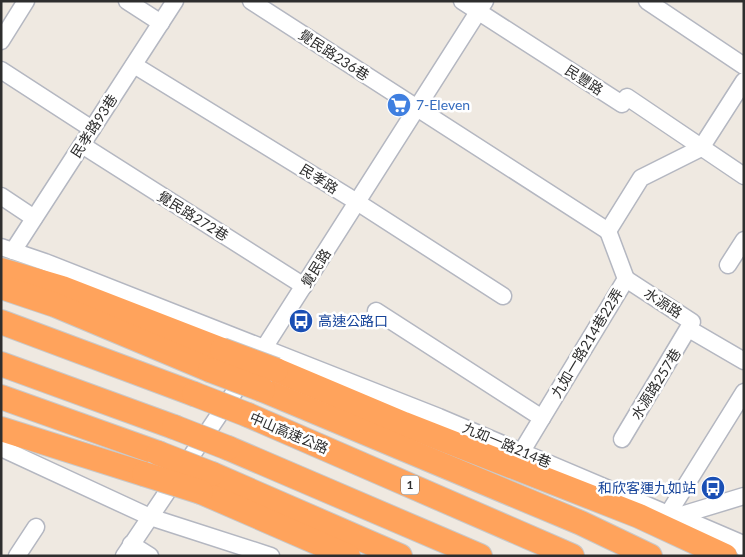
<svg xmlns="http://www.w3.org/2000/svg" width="745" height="557" font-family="Lato,'Noto Sans TC',sans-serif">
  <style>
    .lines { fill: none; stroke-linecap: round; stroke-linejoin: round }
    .minor-casing { stroke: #b4b7c1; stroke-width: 19 }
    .highway-casing { stroke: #c9c9c9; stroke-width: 26 }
    .minor { stroke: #fff; stroke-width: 16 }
    .highway { stroke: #ffa35c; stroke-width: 24 }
    .highway-bridge-casing { stroke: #c9c9c9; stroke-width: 26; stroke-linecap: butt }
    .highway-bridge { stroke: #ffa35c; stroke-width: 24 }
    .labels { text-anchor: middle; stroke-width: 5; stroke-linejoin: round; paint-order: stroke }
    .shield { fill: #fff; stroke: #6d6d6d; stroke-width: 1 }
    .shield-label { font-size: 12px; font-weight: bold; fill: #2e2e2e }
    .street-label { font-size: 14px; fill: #2e2e2e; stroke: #fff }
    .shop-label { font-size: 14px; fill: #366cbe; stroke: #fff; text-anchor: start }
    .transit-label { font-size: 14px; fill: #164399; stroke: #fff; text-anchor: start }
  </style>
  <rect width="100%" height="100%" fill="#efe9e1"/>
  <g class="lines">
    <g class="minor-casing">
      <g id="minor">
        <path d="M 127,1 L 161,23"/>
        <path d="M 251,1 L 608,231"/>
        <path d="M 462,1 L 622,104 L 627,97 L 744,176"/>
        <path d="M 647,1 L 744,66"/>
        <path d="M 1,41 L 26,1"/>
        <path d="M 134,65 L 357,202 L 503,296"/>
        <path d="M 1,70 L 92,129"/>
        <path d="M 82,145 L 304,286"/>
        <path d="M 701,148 L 744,81"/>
        <path d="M 1,196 L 34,218"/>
        <path d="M 608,231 L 641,178 L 701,148"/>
        <path d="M 1,247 L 45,262 L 439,417 L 668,514 L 678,516 L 741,543 L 744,549"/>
        <path d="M 13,251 L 175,1"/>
        <path d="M 728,265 L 744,240"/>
        <path d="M 376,311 L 542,418"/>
        <path d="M 689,329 L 744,361"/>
        <path d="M 622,439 L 692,322 L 626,279"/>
        <path d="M 1,448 L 150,517 L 271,556"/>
        <path d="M 522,451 L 626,279 L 608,231"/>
        <path d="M 668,514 L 744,392"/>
        <path d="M 678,516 L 744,496"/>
        <path d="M 131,544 L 150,556"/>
        <path d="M 17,556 L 36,527"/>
        <path d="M 124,556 L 264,348 L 485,1"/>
      </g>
    </g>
    <g class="highway-casing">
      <g id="highway">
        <path d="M 1,270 L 62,288 L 222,350"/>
        <path d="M 1,287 L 55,305 L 210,370"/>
        <path d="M 1,322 L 194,394"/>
        <path d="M 1,364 L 174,427"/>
        <path d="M 276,370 L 404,424 L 639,516 L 725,556"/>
        <path d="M 263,390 L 581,523 L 650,556"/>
        <path d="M 1,397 L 158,453"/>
        <path d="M 248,415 L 572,556"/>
        <path d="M 1,429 L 144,474"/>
        <path d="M 228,448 L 480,556"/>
        <path d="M 212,474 L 400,556"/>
        <path d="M 201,492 L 348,556"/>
      </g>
    </g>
    <use href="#minor" class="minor"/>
    <use href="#highway" class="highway"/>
    <g class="highway-bridge-casing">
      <g id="highway-bridge">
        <path d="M 222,350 L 276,370"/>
        <path d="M 210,370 L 263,390"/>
        <path d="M 194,394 L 248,415"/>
        <path d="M 174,427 L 228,448"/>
        <path d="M 158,453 L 212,474"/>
        <path d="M 144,474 L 201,492"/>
      </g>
    </g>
    <use href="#highway-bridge" class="highway-bridge"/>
  </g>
  <defs>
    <g id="supermarket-disc" transform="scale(1.25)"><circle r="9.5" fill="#3f7fe0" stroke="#fff"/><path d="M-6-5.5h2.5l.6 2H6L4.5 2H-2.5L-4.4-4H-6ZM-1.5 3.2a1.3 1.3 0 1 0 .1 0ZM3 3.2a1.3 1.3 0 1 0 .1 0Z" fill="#fff"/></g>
    <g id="bus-disc" transform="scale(1.25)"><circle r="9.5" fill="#1a4fb4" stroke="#fff"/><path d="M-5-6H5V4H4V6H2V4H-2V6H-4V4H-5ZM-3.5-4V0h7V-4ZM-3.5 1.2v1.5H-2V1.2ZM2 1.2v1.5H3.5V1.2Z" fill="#fff"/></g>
  </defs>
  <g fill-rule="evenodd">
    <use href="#supermarket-disc" x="399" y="105"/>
    <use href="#bus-disc" x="301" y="321"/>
    <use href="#bus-disc" x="713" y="488"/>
  </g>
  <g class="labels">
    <rect class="shield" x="401" y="475.5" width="18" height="19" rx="4"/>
    <g class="shield-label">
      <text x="410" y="489">1</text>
    </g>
    <g class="street-label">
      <text transform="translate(334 55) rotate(33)" y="5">覺民路236巷</text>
      <text transform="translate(584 80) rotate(33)" y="5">民豐路</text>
      <text transform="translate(94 126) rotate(-57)" y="5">民孝路93巷</text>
      <text transform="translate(319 179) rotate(32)" y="5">民孝路</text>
      <text transform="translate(193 216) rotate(32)" y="5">覺民路272巷</text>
      <text transform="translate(316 268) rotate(-58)" y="5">覺民路</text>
      <text transform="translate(663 303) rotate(33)" y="5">水源路</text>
      <text transform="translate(587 343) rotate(-59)" y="5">九如一路214巷22弄</text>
      <text transform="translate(656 384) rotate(-58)" y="5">水源路257巷</text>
      <text transform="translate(289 433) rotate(23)" y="5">中山高速公路</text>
      <text transform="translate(507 445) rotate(23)" y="5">九如一路214巷</text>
    </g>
    <g class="shop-label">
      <text x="416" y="110">7-Eleven</text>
    </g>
    <g class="transit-label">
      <text x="318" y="326">高速公路口</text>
      <text x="696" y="493" text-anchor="end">和欣客運九如站</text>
    </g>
  </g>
  <rect width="745" height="557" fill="none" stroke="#2e2e2e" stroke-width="5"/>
</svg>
